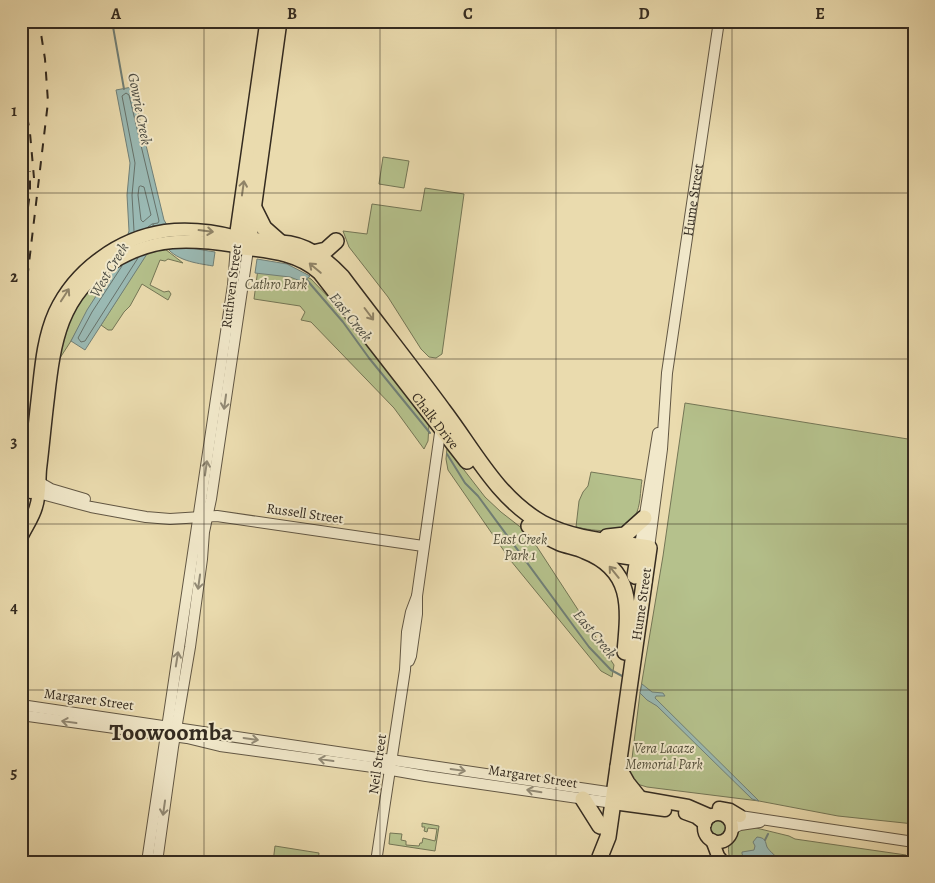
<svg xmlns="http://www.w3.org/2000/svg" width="935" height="883" font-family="Alegreya,serif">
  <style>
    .green { fill: #b5c18c; stroke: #747656 }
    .water { fill: #9ab9b3; stroke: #718078 }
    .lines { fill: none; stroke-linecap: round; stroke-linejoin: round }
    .shore { stroke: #67726a; stroke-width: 1 }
    .stream { stroke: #718078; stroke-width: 2 }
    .minor-casing { stroke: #625744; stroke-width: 12 }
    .major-casing { stroke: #342b20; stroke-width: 15 }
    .highway-casing { stroke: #342b20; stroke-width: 18 }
    .minor { stroke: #f1e8ca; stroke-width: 10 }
    .major { stroke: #eadbae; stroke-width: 12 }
    .highway { stroke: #eadbae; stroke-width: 15 }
    .rail { stroke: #342b20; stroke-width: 2; stroke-dasharray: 9 9; stroke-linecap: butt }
    .oneway { stroke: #8f8367 }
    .oneway2 { stroke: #928a75 }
    .grid { fill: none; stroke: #342b20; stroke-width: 1; stroke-opacity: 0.55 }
    .labels { text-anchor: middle; stroke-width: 4; stroke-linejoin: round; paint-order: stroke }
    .street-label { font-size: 14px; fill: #342b20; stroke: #f1e8ca }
    .park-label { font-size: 14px; font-style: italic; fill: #54503b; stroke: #f1e8ca }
    .water-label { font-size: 15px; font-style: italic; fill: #4e4e45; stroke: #f1e8ca }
    .town-label { font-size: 24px; font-weight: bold; fill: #342b20; stroke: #f1e8ca }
    .neatline { fill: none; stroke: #342b20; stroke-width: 2 }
    .grid-label { font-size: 16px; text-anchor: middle; font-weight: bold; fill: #342b20 }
  </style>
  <rect width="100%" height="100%" fill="#eadbae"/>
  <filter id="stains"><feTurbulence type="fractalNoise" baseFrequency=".004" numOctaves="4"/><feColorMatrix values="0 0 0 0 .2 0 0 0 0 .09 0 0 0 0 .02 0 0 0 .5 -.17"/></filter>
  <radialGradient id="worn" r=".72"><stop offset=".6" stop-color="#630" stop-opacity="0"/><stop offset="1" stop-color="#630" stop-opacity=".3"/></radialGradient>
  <g class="green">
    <path d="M 383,157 L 409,161 L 404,188 L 379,184 Z"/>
    <path d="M 425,188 L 464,194 L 442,354 L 436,358 L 429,357 L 421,349 L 388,297 L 349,247 L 343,231 L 367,234 L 372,204 L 421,211 Z"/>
    <path d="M 165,249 L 183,263 L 168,259 L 165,261 L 160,260 L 150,285 L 164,292 L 169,291 L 171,294 L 168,300 L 142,284 L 130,306 L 124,312 L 112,330 L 108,330 L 101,325 L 147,253 Z"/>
    <path d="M 259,261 L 289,268 L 311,279 L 335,304 L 429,424 L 428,441 L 424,449 L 394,408 L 311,322 L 301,320 L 305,312 L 300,306 L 254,299 Z"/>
    <path d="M 102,275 L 94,290 L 96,297 L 71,341 L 58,361 L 70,317 L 86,292 Z"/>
    <path d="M 685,403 L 914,440 L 914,824 L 838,816 L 759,801 L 647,787 L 637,784 L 630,775 L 640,693 L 663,556 Z"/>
    <path d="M 447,448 L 485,497 L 501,512 L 528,533 L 614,665 L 612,677 L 601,671 L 511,561 L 448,470 L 446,459 Z"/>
    <path d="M 591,472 L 642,480 C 640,491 641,506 635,516 C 624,536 595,531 576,527 L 579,501 L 583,492 L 588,486 Z"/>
    <circle cx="718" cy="828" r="9"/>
    <path d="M 422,823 L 439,826 L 435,851 L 389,844 L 390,833 L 402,834 L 401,840 L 406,841 L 406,845 L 419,846 L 420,843 L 422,843 L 423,838 L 435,841 L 437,829 L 428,828 L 427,832 L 424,831 L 425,827 L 422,827 Z"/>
    <path d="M 748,826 L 789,836 L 795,839 L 906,855 L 910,862 L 731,862 C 727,852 727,838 736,831 C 739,829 744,828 748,826 Z"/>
    <path d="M 275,846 L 319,853 L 318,862 L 273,862 Z"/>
  </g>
  <g class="water">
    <path d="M 132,87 L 164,220 L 167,225 L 191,248 L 215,252 L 213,266 C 196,263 175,261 164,244 C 160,238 157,229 153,224 L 153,234 L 147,254 L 85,350 L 71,341 L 87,310 L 118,262 L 129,231 L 127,195 L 130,163 L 116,90 Z"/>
    <path d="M 257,259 L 287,264 L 310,276 L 303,282 L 290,277 L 255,273 Z"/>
    <path d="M 642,684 L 652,692 L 663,693 L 665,696 L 656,696 L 655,698 L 759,801 L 752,799 L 657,706 L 647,700 L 640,693 Z"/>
    <path d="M 757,837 C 766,838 765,841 767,847 C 770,852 778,858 782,862 L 747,862 L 742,854 L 742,852 L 754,850 L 755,846 L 753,842 Z"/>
  </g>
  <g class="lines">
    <g class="shore">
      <path d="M 141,186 L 144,187 L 151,215 L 143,222 L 141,220 L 138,195 L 139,187 Z"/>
      <path d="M 134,231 L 132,195 L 135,163 L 122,96 L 126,93 L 129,95 L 159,221 L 158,223 L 152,224 L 148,227"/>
      <path d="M 122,266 L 92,312 L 78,338 L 81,342 L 85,341 L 138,258"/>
    </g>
    <g class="stream">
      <path d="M 112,21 L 124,89"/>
      <path d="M 306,279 L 343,322 L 369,358 L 430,433"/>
      <path d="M 447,454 L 465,483 L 478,496 L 589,647 L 611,670 L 624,677"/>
      <path d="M 765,840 L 768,834"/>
    </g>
    <g class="minor-casing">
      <g id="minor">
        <path d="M 39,482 L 51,489 L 85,499"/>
        <path d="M 38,493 L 91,507 L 146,517 L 170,519 L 217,516 L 423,546"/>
        <path id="s1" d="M 649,548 L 662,449 L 667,373 L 719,21"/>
        <path d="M 639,552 L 658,433"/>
        <path d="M 409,661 L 411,656 L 417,614 L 417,596 L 441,426"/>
        <path d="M 21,705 L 614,793"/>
        <path d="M 21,715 L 187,738 L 220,746 L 380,768 L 426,776 L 613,803"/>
        <path d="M 740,816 L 914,842"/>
        <path d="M 732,829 L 740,825 L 760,822"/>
        <path d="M 147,862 L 233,285 L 236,246"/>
        <path d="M 157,862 L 173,747 L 190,647 L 202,559 L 204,532 L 211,499 L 249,243"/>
        <path d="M 376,862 L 405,670 L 407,632 L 411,612 L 417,596"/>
      </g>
    </g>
    <g class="major-casing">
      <g id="major">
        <path d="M 31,492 C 30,463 34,434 37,405 C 41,373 42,341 55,312 C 75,269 119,238 165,231 C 189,228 214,231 237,237"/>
        <path d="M 21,538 C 26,527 33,518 36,507 C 40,495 39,481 40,469 C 43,445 45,421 48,397 C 54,343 61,294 112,263 C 153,237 190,239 236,246"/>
        <path d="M 614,793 L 688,806 L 711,816"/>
        <path d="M 613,803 L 665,810"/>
        <path d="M 719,808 L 730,810 L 740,816"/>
        <path d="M 685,813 L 696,817 L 705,824"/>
        <circle cx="718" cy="828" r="14"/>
        <path d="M 712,840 L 718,856 L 723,862"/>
      </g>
    </g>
    <g class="highway-casing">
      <g id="highway">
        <path id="s2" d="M 268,21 L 236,246 C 266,250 297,251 320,272 L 467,461"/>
        <path d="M 279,21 L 249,239 C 260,242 270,242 281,243 C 306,244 325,259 342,277 C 375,321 410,365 443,410 C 473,449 497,498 542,523 C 574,540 613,542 649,548 L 608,837 L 600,857"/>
        <path d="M 253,206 L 264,228 L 281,243"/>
        <path d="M 313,253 L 326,250 L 336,241"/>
        <path d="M 529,526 C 539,532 549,538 560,543 C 568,546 577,547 585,551 C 634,570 629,609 625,652"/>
        <path d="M 607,537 L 625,535 L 644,518"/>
        <path d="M 592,551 L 638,558 L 635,576"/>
        <path d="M 618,767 L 627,783 L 639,798"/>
        <path d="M 583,799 L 600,826"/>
      </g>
    </g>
    <use href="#minor" class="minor"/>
    <use href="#major" class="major"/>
    <use href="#highway" class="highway"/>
    <g class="rail">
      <path d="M 21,81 L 30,133 L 34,178"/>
      <path d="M 21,261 L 30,192 L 30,171"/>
      <path d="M 21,331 L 48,102 L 45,59 L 39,21"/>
    </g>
  </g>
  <defs><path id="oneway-shaft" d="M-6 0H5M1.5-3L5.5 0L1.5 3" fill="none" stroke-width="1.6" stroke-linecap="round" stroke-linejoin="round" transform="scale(1.25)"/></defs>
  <g class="oneway">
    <use href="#oneway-shaft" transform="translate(243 188) rotate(-82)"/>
    <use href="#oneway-shaft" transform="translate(206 231) rotate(7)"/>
    <use href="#oneway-shaft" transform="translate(315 268) rotate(-140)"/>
    <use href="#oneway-shaft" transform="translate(65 295) rotate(-57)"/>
    <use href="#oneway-shaft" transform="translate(369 314) rotate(53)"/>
    <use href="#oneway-shaft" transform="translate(614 572) rotate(-129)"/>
  </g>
  <g class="oneway2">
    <use href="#oneway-shaft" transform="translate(225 402) rotate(98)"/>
    <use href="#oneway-shaft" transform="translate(206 468) rotate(-82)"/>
    <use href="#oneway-shaft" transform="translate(199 582) rotate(98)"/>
    <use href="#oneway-shaft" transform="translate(177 659) rotate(-81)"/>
    <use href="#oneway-shaft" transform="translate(69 722) rotate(-172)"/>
    <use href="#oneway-shaft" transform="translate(251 739) rotate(8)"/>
    <use href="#oneway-shaft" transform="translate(326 760) rotate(-172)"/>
    <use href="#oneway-shaft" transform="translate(458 770) rotate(8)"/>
    <use href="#oneway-shaft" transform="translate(534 791) rotate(-171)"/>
    <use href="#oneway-shaft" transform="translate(164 808) rotate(98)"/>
  </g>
  <path class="grid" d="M 204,21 L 204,862M 380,21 L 380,862M 556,21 L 556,862M 732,21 L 732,862M 21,193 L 914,193M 21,359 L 914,359M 21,524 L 914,524M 21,690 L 914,690"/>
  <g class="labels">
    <g class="street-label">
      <text dy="5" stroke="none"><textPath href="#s1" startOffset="351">Hume Street</textPath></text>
      <text transform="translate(231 286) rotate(-83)" y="5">Ruthven Street</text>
      <text dy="5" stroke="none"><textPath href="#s2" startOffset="505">Chalk Drive</textPath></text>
      <text transform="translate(305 513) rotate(8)" y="5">Russell Street</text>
      <text transform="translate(641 604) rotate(-82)" y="5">Hume Street</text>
      <text transform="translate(89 699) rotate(8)" y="5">Margaret Street</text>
      <text transform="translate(377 764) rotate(-82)" y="5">Neil Street</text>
      <text transform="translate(533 776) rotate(9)" y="5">Margaret Street</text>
    </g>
    <g class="park-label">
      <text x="276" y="289">Cathro Park</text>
      <text x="520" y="544">East Creek<tspan x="520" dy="16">Park 1</tspan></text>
      <text x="664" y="753">Vera Lacaze<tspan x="664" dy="16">Memorial Park</tspan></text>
    </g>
    <g class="water-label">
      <text transform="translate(140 109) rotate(79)" y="5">Gowrie Creek</text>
      <text transform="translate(109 270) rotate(-59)" y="5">West Creek</text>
      <text transform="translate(351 317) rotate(51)" y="5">East Creek</text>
      <text transform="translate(595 634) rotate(50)" y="5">East Creek</text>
    </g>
    <g class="town-label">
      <text x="171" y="740">Toowoomba</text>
    </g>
  </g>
  <rect width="935" height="883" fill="none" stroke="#eadbae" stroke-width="55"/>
  <rect x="28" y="28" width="880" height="828" class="neatline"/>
  <g class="grid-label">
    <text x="116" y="19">A</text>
    <text x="292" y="19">B</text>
    <text x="468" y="19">C</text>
    <text x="644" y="19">D</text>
    <text x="820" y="19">E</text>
    <text x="14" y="116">1</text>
    <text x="14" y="282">2</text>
    <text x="14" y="447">3</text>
    <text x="14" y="613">4</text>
    <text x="14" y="778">5</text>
  </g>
  <rect width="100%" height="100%" filter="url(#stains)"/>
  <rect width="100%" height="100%" fill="url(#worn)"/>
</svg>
